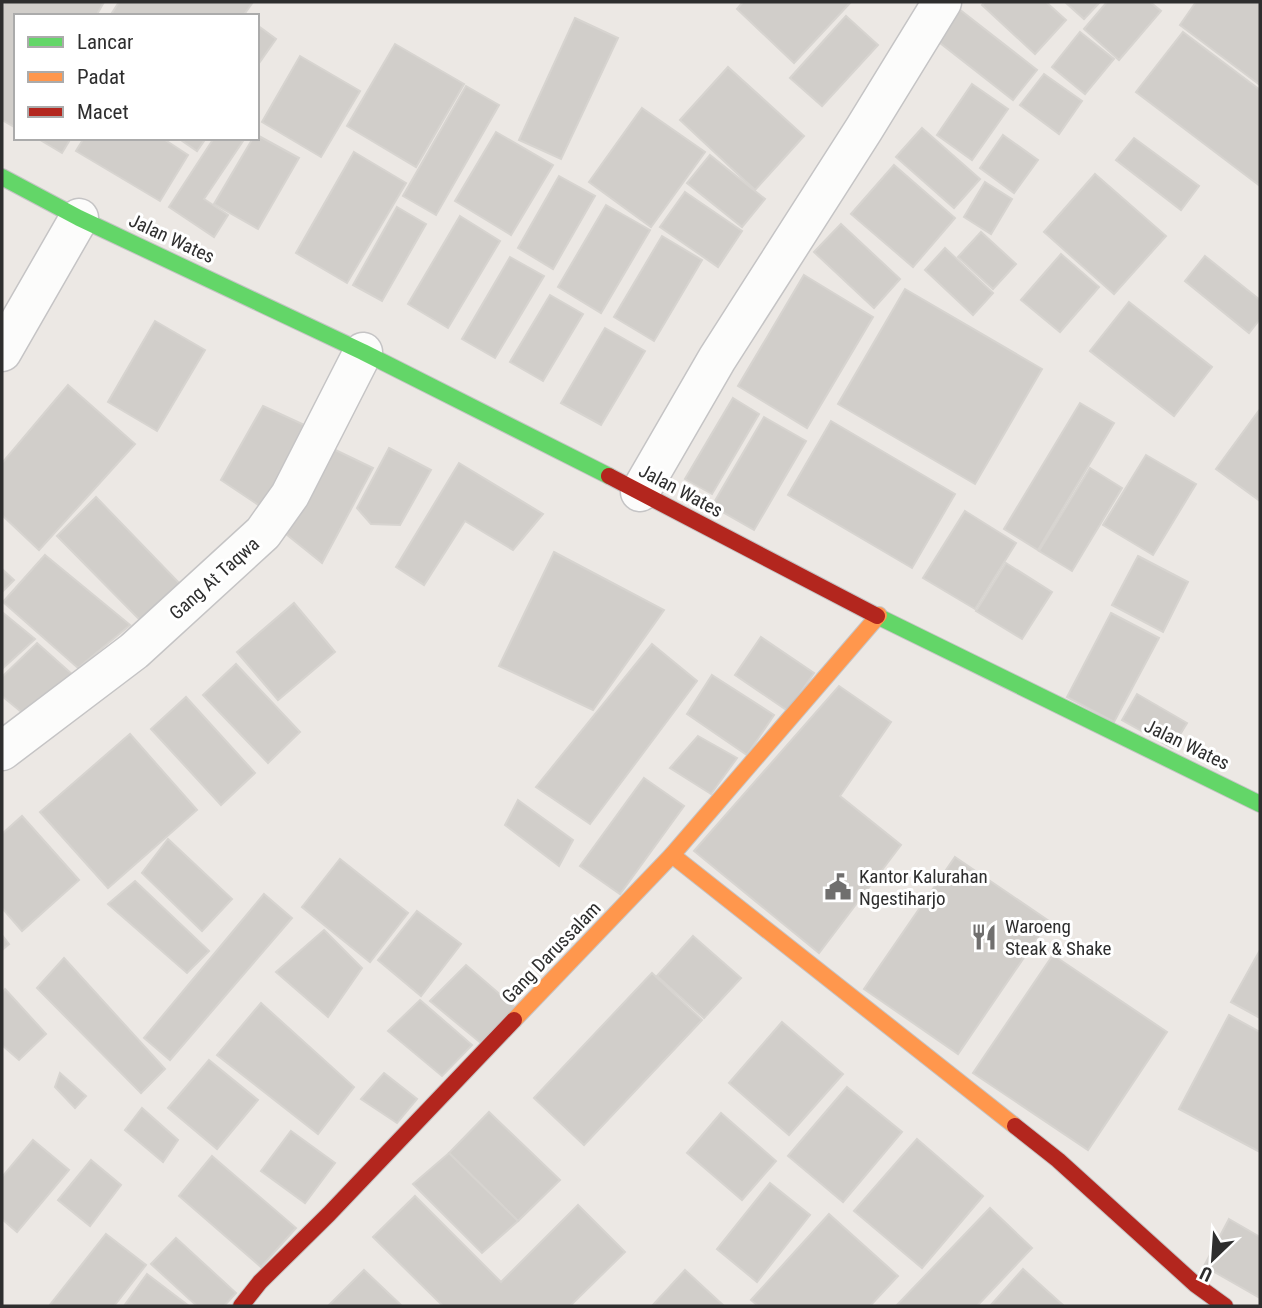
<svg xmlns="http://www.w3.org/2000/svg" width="1262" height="1308" font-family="'Roboto Condensed',sans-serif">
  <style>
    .building { fill: #d1ceca; stroke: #d7d4d0; stroke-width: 2 }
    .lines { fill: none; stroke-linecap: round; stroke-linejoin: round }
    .street-casing { stroke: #c5c4c5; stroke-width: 41 }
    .fast-casing { stroke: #c5c4c5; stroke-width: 18 }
    .slow-casing { stroke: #c5c4c5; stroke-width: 18 }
    .jam-casing { stroke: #c5c4c5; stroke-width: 18 }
    .street { stroke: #fcfcfb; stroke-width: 38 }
    .fast { stroke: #63d668; stroke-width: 16 }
    .slow { stroke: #ff974d; stroke-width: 16 }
    .jam { stroke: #b3261e; stroke-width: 16 }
    .labels { text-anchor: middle; stroke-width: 6; stroke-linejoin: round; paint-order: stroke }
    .street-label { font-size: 19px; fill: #2e2e2e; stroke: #fff }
    .poi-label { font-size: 19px; fill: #2e2e2e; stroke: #fff; text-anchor: start }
  </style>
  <rect width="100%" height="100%" fill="#ece8e4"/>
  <g class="building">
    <path d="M 5,2 L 104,2 L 96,16 L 16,16 L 16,128 L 2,120 L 2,8 Z"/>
    <path d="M 119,2 L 253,2 L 243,16 L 110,16 Z"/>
    <path d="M 743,2 L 851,2 L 794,63 L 737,9 Z"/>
    <path d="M 985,2 L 1046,2 L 1066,20 L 1035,54 L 982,5 Z"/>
    <path d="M 1065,2 L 1100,2 L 1084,19 Z"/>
    <path d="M 1107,2 L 1150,2 L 1161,11 L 1119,60 L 1084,29 Z"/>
    <path d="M 1196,2 L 1260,2 L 1260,85 L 1180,25 Z"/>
    <path d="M 959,9 L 1037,70 L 1013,100 L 935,39 Z"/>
    <path d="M 846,16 L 878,45 L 822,106 L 790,78 Z"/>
    <path d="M 575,18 L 618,38 L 561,159 L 519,140 Z"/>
    <path d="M 257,25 L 276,39 L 257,66 Z"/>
    <path d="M 1080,32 L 1114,59 L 1085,94 L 1052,67 Z"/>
    <path d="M 1183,32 L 1260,90 L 1260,186 L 1136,92 Z"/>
    <path d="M 395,44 L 464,84 L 416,167 L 347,126 Z"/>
    <path d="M 300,56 L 360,91 L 321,157 L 262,122 Z"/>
    <path d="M 728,67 L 804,136 L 755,190 L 680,120 Z"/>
    <path d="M 1044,74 L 1082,101 L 1059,134 L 1020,105 Z"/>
    <path d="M 972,84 L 1008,109 L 972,160 L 937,135 Z"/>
    <path d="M 466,86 L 499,105 L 436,215 L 403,196 Z"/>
    <path d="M 642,108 L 705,152 L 651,227 L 589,182 Z"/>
    <path d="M 922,128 L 980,179 L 954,208 L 896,157 Z"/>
    <path d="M 496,132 L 553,165 L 511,235 L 455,201 Z"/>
    <path d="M 257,135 L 299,158 L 258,229 L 214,204 L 253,138 L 257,138 Z"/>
    <path d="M 1003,135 L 1038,160 L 1014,193 L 980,168 Z"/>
    <path d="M 37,138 L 71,138 L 62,153 Z"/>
    <path d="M 84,138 L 162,138 L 188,155 L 160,201 L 76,151 Z"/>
    <path d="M 178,138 L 206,138 L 197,151 Z"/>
    <path d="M 214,138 L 245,138 L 204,199 L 228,215 L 214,237 L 169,207 Z"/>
    <path d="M 1134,138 L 1199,186 L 1181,210 L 1116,160 Z"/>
    <path d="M 354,152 L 406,183 L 347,283 L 296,253 Z"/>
    <path d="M 710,155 L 765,199 L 742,227 L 687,183 Z"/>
    <path d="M 894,165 L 955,218 L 913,267 L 851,214 Z"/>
    <path d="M 1095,174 L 1166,236 L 1114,294 L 1044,232 Z"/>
    <path d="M 559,176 L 595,196 L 553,269 L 518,248 Z"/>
    <path d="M 985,182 L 1012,199 L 991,234 L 964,217 Z"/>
    <path d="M 685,192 L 742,231 L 718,267 L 660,227 Z"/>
    <path d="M 606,205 L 650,230 L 601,313 L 558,287 Z"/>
    <path d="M 397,207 L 426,224 L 382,301 L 353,285 Z"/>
    <path d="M 460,216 L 500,241 L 448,328 L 408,304 Z"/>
    <path d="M 841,224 L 900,279 L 874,308 L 814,252 Z"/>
    <path d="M 981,232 L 1016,264 L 993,289 L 958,257 Z"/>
    <path d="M 662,236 L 702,260 L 654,341 L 614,317 Z"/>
    <path d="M 945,248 L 993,293 L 973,315 L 925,270 Z"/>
    <path d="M 1061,254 L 1099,287 L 1060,332 L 1021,300 Z"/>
    <path d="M 1205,256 L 1260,300 L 1260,319 L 1249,333 L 1185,281 Z"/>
    <path d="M 510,257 L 544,276 L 495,358 L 462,339 Z"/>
    <path d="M 804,275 L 873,317 L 807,428 L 738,386 Z"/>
    <path d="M 905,289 L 1042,369 L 975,484 L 838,404 Z"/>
    <path d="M 550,295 L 583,314 L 543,381 L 510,362 Z"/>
    <path d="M 1129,302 L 1212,367 L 1174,416 L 1090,351 Z"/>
    <path d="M 155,321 L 205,350 L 157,431 L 108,402 Z"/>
    <path d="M 605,328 L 645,351 L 601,425 L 561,403 Z"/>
    <path d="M 68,385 L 135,444 L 39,550 L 2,515 L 2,463 Z"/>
    <path d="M 733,398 L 759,414 L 712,494 L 685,479 Z"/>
    <path d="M 1080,403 L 1114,423 L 1038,550 L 1004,529 Z"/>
    <path d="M 263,406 L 313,429 L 269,512 L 221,480 Z"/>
    <path d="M 1260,409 L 1260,501 L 1216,469 Z"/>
    <path d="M 764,417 L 806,441 L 754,530 L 712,506 Z"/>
    <path d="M 831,421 L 955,494 L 912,568 L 788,495 Z"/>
    <path d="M 325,445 L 373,468 L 322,563 L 281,530 Z"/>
    <path d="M 389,448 L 431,470 L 400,525 L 371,524 L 357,508 Z"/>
    <path d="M 1146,455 L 1196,484 L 1153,555 L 1103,525 Z"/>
    <path d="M 459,463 L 543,514 L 513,550 L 465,521 L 424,585 L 396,567 Z"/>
    <path d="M 1090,468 L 1122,488 L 1072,571 L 1039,551 Z"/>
    <path d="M 96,497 L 180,584 L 141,621 L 57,536 Z"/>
    <path d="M 965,511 L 1016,543 L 975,609 L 923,578 Z"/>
    <path d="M 554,552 L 664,610 L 593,710 L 499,666 Z"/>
    <path d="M 45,555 L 130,625 L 78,668 L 3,602 Z"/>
    <path d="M 1138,556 L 1188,582 L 1163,632 L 1112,605 Z"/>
    <path d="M 1006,563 L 1052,592 L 1022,639 L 976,611 Z"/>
    <path d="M 2,569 L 14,580 L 2,592 Z"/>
    <path d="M 294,603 L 335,652 L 278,700 L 237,652 Z"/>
    <path d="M 2,612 L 35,639 L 2,669 Z"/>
    <path d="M 1111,613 L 1159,638 L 1114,722 L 1067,697 Z"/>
    <path d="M 761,637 L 814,673 L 788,711 L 735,675 Z"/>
    <path d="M 37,643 L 73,675 L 31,720 L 2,696 L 2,677 Z"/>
    <path d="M 652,644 L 697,681 L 590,824 L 536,787 Z"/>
    <path d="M 236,664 L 300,732 L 268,763 L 203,695 Z"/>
    <path d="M 712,675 L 774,715 L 747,755 L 687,714 Z"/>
    <path d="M 839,686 L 891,722 L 840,796 L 901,845 L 819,953 L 694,851 Z"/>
    <path d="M 1137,694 L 1187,723 L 1172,748 L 1122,720 Z"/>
    <path d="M 186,697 L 255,773 L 221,805 L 151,729 Z"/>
    <path d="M 130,734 L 197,810 L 108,888 L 40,812 Z"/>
    <path d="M 698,736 L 737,758 L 711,794 L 670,768 Z"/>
    <path d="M 644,778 L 684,806 L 620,894 L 580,866 Z"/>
    <path d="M 518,800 L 573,840 L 559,866 L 505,825 Z"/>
    <path d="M 22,816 L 79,880 L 22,931 L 2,908 L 2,834 Z"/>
    <path d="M 168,839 L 232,899 L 202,931 L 142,873 Z"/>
    <path d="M 955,857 L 1049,921 L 958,1054 L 864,989 Z"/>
    <path d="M 340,859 L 408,913 L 370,962 L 302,907 Z"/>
    <path d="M 135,881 L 209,951 L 187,973 L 108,904 Z"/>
    <path d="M 264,894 L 292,918 L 170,1060 L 144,1038 Z"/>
    <path d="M 417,911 L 461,944 L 421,996 L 378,960 Z"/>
    <path d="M 324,930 L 362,968 L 328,1017 L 276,972 Z"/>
    <path d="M 2,935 L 9,944 L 2,950 Z"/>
    <path d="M 693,936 L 741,978 L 704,1018 L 657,976 Z"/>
    <path d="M 1260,950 L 1260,1018 L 1231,1002 Z"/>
    <path d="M 1053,955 L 1167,1032 L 1088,1150 L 973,1073 Z"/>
    <path d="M 64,958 L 165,1069 L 141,1093 L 37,988 Z"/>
    <path d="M 466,965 L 517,1009 L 482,1044 L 430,1001 Z"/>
    <path d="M 652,973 L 702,1020 L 584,1145 L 534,1098 Z"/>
    <path d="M 5,989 L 46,1034 L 19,1060 L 2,1045 L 2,993 Z"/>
    <path d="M 420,1000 L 472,1045 L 442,1076 L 388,1031 Z"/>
    <path d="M 261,1003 L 354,1087 L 318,1134 L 217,1055 Z"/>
    <path d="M 1229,1015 L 1260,1032 L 1260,1152 L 1179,1109 Z"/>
    <path d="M 782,1022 L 843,1074 L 789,1135 L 729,1083 Z"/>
    <path d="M 209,1060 L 258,1100 L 217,1149 L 168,1108 Z"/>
    <path d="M 60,1073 L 86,1096 L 75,1108 L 55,1087 Z"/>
    <path d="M 384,1073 L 417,1099 L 397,1123 L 361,1099 Z"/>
    <path d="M 847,1087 L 902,1132 L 843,1202 L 788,1156 Z"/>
    <path d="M 142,1108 L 178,1140 L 163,1162 L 125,1130 Z"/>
    <path d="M 489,1112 L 560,1180 L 518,1221 L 449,1153 Z"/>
    <path d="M 721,1113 L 776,1161 L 742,1200 L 687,1153 Z"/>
    <path d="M 291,1131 L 335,1163 L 305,1203 L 261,1171 Z"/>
    <path d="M 917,1139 L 983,1196 L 922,1268 L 854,1211 Z"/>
    <path d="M 33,1140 L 69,1170 L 17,1232 L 2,1219 L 2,1177 Z"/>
    <path d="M 449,1153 L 518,1221 L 482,1253 L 413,1184 Z"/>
    <path d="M 212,1156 L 296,1228 L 261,1267 L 179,1196 Z"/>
    <path d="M 91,1160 L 121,1185 L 90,1226 L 58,1200 Z"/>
    <path d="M 770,1183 L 810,1215 L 757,1282 L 717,1249 Z"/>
    <path d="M 415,1196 L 501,1282 L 578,1205 L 625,1252 L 570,1306 L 443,1306 L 373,1237 Z"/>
    <path d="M 990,1208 L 1032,1248 L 977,1306 L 896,1306 Z"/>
    <path d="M 829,1214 L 898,1276 L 870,1306 L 758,1306 L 751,1300 Z"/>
    <path d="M 1229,1219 L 1260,1237 L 1260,1298 L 1204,1266 Z"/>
    <path d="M 106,1234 L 146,1265 L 114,1306 L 49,1306 Z"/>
    <path d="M 176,1238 L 236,1293 L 224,1306 L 197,1306 L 151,1264 Z"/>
    <path d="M 1023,1269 L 1064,1306 L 990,1306 Z"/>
    <path d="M 364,1270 L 402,1306 L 328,1306 Z"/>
    <path d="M 685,1270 L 724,1306 L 652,1306 Z"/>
    <path d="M 147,1274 L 189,1306 L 124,1306 Z"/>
  </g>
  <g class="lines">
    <g class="street-casing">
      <g id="street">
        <path d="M 2,352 L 79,218"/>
        <path d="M 640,492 L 717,359 L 864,129 L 942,2"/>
        <path d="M 2,751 L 134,651 L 263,533 L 290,495 L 363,352"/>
      </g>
    </g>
    <g class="fast-casing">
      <g id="fast">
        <path d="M 2,177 L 79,218 L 363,352 L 609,476"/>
        <path d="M 877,616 L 1260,804"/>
      </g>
    </g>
    <g class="slow-casing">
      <g id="slow">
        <path d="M 672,855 L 1015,1126"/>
        <path d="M 514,1020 L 672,855 L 879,615"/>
      </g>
    </g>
    <g class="jam-casing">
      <g id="jam">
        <path d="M 609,476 L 877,616"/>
        <path d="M 1015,1126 L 1058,1160 L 1196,1285 L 1225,1306"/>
        <path d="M 241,1306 L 260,1282 L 329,1214 L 514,1020"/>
      </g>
    </g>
    <use href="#street" class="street"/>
    <use href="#fast" class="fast"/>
    <use href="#slow" class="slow"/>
    <use href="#jam" class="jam"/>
  </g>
  <defs>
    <g id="civic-bare" transform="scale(2.1)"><path d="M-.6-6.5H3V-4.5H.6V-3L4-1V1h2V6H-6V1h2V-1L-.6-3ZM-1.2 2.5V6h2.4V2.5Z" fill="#706f6e" stroke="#fff" stroke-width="2.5" paint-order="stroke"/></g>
    <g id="restaurant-bare" transform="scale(2.1)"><path d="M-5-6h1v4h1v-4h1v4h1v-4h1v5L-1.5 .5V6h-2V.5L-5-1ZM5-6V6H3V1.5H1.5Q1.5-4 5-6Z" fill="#706f6e" stroke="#fff" stroke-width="2.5" paint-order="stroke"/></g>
  </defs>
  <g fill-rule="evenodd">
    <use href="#civic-bare" x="838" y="887"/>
    <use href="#restaurant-bare" x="984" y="937"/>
  </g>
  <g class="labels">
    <g class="street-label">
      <text transform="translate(172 238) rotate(25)" y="7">Jalan Wates</text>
      <text transform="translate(681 490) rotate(28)" y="7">Jalan Wates</text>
      <text transform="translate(214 578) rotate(-42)" y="7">Gang At Taqwa</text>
      <text transform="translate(1187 744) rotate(26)" y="7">Jalan Wates</text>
      <text transform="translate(551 952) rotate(-46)" y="7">Gang Darussalam</text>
    </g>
    <g class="poi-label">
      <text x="859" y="883">Kantor Kalurahan<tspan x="859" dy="22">Ngestiharjo</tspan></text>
      <text x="1005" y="933">Waroeng<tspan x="1005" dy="22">Steak &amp; Shake</tspan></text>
    </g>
  </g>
  <rect width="1262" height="1308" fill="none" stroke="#2e2e2e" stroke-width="7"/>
  <rect x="14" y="14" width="245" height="126" fill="#ffffff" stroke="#ababab" stroke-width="2"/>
  <rect x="28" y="37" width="35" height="10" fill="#63d668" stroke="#ababab" stroke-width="2"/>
  <text x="77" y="49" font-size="21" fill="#2e2e2e">Lancar</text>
  <rect x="28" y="72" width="35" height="10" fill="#ff974d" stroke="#ababab" stroke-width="2"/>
  <text x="77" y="84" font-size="21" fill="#2e2e2e">Padat</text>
  <rect x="28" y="107" width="35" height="10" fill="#b3261e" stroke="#ababab" stroke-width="2"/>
  <text x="77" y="119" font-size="21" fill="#2e2e2e">Macet</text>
  <g transform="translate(1213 1259) rotate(205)" stroke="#ffffff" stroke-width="5" paint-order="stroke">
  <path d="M0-5L12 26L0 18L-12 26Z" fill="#2e2e2e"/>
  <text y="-10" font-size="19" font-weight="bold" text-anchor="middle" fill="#2e2e2e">U</text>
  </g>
</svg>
